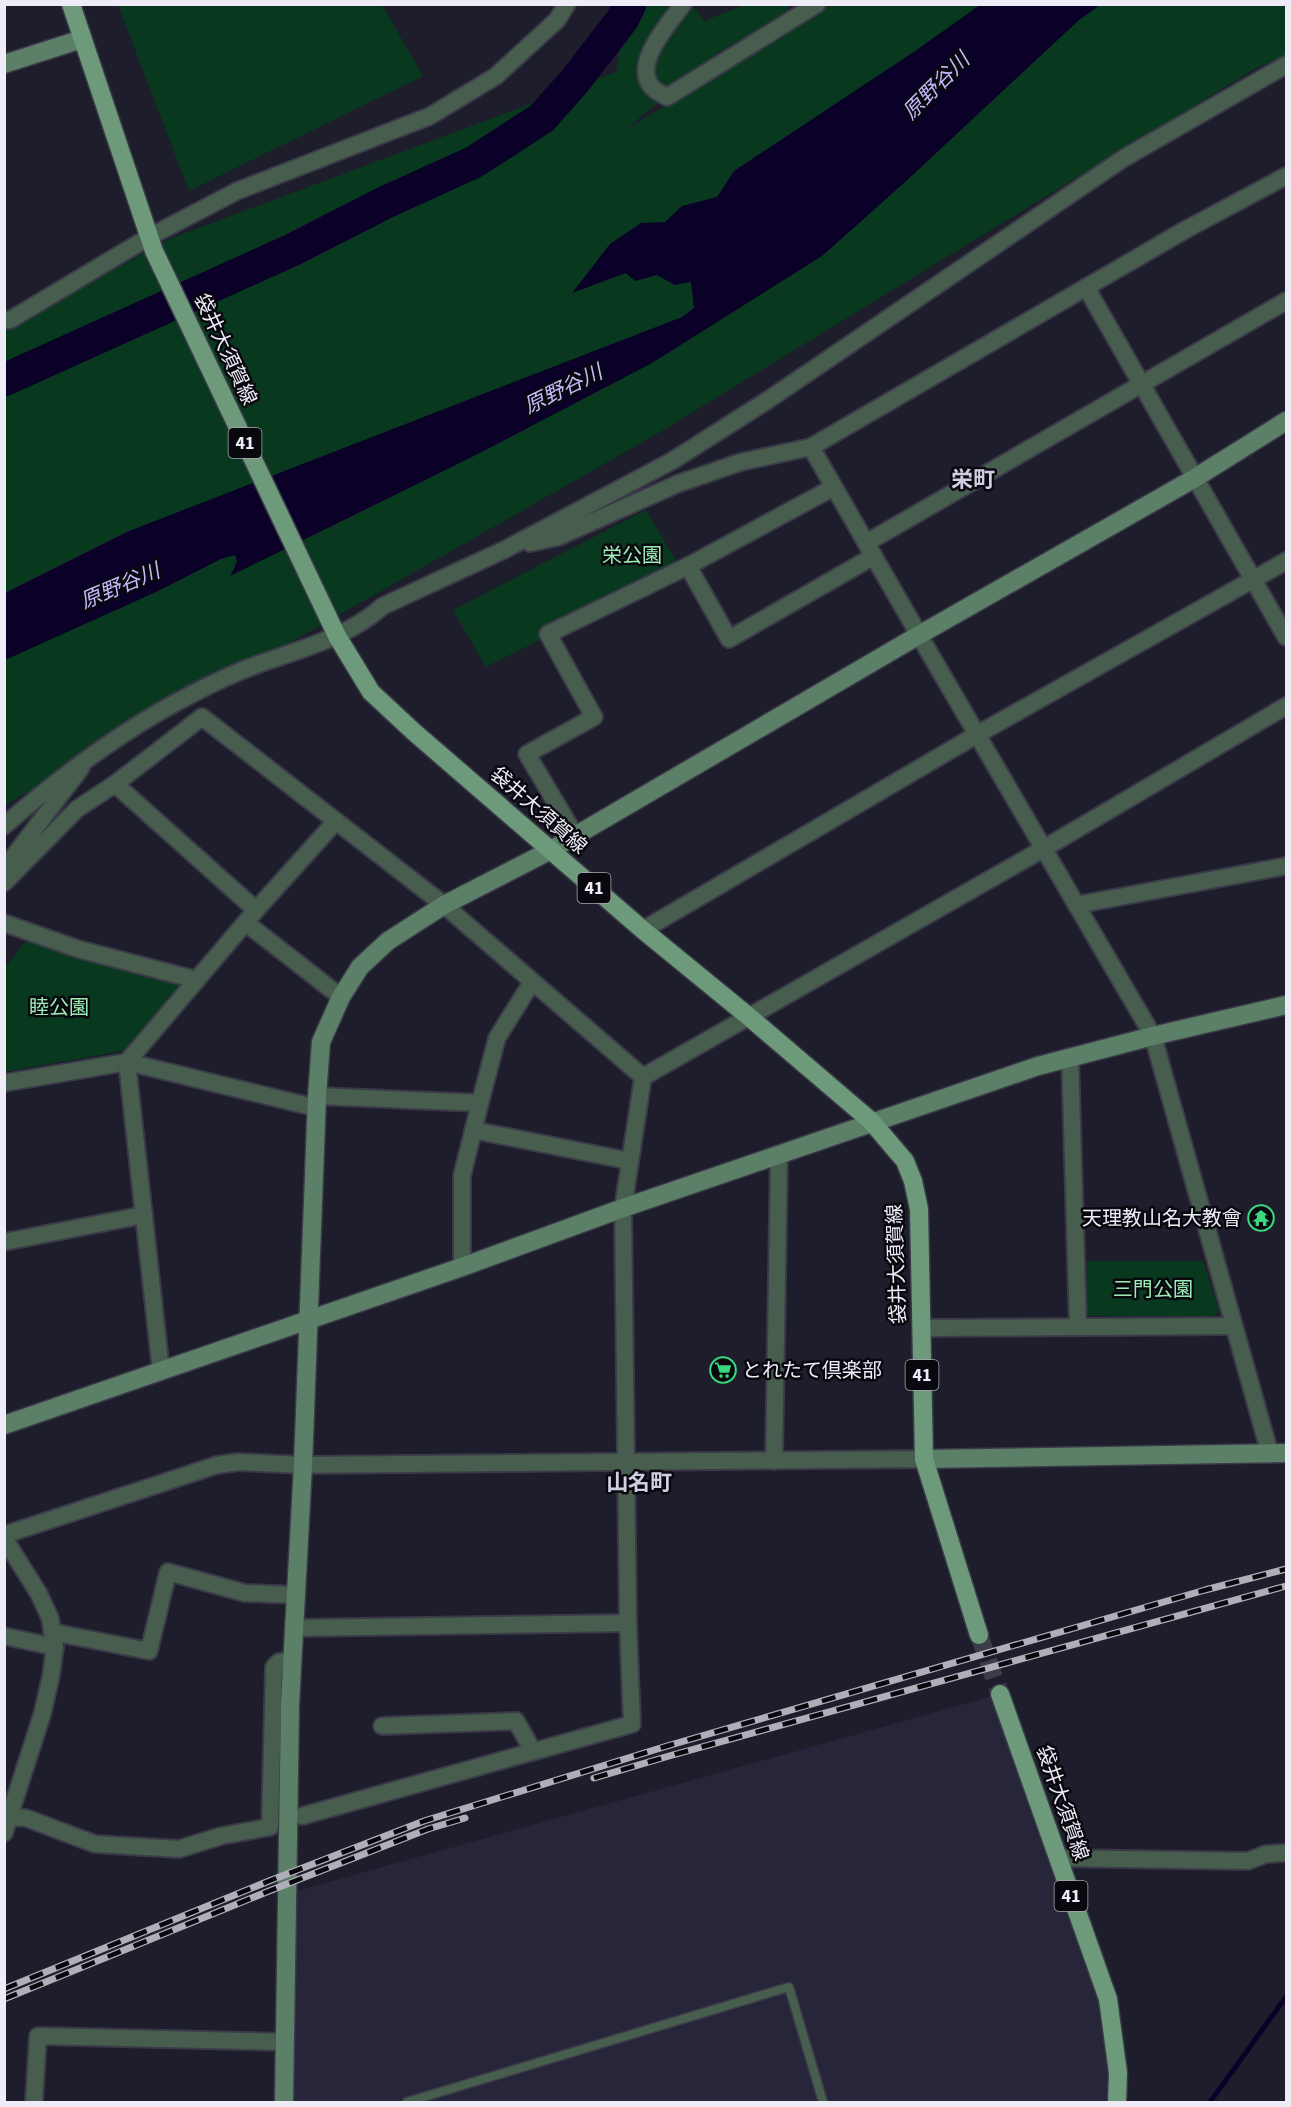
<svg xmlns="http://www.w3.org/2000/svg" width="1291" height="2107" font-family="'Source Sans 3','Noto Sans JP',sans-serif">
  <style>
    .built { fill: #272539 }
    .green { fill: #08391e }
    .water { fill: #0b0028 }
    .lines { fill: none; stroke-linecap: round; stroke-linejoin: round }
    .stream { stroke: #0b0028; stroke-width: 5 }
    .river { stroke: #0b0028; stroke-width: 33 }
    .primary-tunnel { stroke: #3d3c4a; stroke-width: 18; stroke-dasharray: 18 9; stroke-linecap: butt }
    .lane-casing { stroke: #3b3a48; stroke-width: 11 }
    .street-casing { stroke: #3b3a48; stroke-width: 20 }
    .secondary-casing { stroke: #3b3a48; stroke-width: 21 }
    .primary-casing { stroke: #3b3a48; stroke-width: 21 }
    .lane { stroke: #475d4d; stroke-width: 8 }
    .street { stroke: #475d4d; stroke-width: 16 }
    .secondary { stroke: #5c7f67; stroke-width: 18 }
    .primary { stroke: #6c9a7a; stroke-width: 18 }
    .rail-casing { stroke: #afaeb9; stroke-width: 7 }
    .rail { stroke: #09080e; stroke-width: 4.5; stroke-dasharray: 14; stroke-linecap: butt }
    .labels { text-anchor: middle; stroke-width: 5; stroke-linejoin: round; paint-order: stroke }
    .shield { fill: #09080e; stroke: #a9a8b1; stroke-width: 1.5 }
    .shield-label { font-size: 18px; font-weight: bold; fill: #eeedf7 }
    .street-label { font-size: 20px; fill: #eeedf7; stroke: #09080e }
    .park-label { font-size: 20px; fill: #9aecb4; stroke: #09080e }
    .poi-label { font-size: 20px; fill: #eeedf7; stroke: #09080e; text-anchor: end }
    .water-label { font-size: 21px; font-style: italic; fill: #c2bbfb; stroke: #09080e }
    .quarter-label { font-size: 22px; font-weight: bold; fill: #cfcee2; stroke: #09080e }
  </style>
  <rect width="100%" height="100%" fill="#1e1d2b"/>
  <path class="built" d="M 1000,1694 L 1110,2020 L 1108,2102 L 292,2102 L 286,1894 Z"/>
  <g class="green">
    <path d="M 118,5 L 382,5 L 423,76 L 189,191 Z"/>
    <path d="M 627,5 L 692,5 L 704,21 L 744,5 L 788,5 L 788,15 L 717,53 L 625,130 L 831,5 L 1286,5 L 1286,57 L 1258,67 L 655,435 L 5,805 L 4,331 L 169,239 L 616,72 Z"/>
    <path d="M 646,510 L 681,569 L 486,667 L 453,610 Z"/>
    <path d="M 27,940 L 176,980 L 178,987 L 127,1050 L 5,1072 L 4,969 Z"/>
    <path d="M 1087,1261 L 1203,1261 L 1219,1310 L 1214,1316 L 1090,1316 L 1086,1311 Z"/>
  </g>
  <path class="water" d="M 980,5 L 1100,5 L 1079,20 L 904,183 L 822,256 L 652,363 L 474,456 L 230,576 L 237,562 L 235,555 L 221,559 L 156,592 L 5,660 L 5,593 L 129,531 L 682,317 L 694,308 L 691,282 L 675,285 L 657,275 L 635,281 L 626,273 L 572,293 L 610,244 L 641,223 L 665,222 L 682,206 L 717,197 L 734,171 L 915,51 Z"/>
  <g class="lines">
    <path class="stream" d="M 1210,2102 L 1286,1997"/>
    <path class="river" d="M 4,380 L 292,250 L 384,203 L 474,162 L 542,118 L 574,82 L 622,20 L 630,4"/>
    <path class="primary-tunnel" d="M 979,1635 L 1000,1694"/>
    <g class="lane-casing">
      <path id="lane" d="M 407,2102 L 789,1987 L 823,2102"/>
    </g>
    <g class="street-casing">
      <g id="street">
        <path d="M 683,4 C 669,24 633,62 651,86 C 655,91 661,94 667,97 L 817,4"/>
        <path d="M 1086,287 L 1286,637"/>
        <path d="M 4,320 L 10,320 L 149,237 L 237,191 L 430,116 L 496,76 L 557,20 L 567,4"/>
        <path d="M 811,447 L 919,635 L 1153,1036 L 1270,1454"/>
        <path d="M 530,543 L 558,537 L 677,484 L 741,462 L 811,447 L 1185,230 L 1286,176"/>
        <path d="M 866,543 L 1286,301"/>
        <path d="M 688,566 L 729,639 L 874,556"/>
        <path d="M 115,784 L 256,910"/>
        <path d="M 4,826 C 62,775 122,730 190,695 C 211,684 234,673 256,665 C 300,649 347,638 383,606 L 506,549 L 672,461 L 768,400 L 1124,158 L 1286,65"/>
        <path d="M 575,835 L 527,754 L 594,717 L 548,634 L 688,566 L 834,487"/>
        <path d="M 4,869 L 81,768"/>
        <path d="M 4,883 L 77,809 L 115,784 L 202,717 L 444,905 L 643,1077"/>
        <path d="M 1076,905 L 1286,866"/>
        <path d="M 4,923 L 78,949 L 197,980"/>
        <path d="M 246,923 L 341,997"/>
        <path d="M 643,930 L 978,734 L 1286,561"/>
        <path d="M 1070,1057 L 1078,1327"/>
        <path d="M 643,1077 L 1043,849 L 1286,706"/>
        <path d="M 4,1083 L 127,1062 L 317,1108"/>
        <path d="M 317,1096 L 480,1103"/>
        <path d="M 473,1130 L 630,1161"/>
        <path d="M 4,1242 L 144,1215"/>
        <path d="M 462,1267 L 462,1176 L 480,1103 L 497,1038 L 532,982"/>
        <path d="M 921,1328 L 1234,1326"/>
        <path d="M 161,1371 L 127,1062 L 256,910 L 336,821"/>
        <path d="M 774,1461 L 779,1156"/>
        <path d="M 4,1535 L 217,1465 L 238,1462 L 303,1465 L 924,1459"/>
        <path d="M 4,1538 L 39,1594 L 50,1618 L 55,1647 L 51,1676 L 42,1715 L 4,1833"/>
        <path d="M 295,1628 L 628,1623"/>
        <path d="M 52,1632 L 149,1651 L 168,1572 L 245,1593 L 296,1595"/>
        <path d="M 4,1636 L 55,1647"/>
        <path d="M 382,1726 L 516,1721 L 533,1751"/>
        <path d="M 302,1816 L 632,1724 L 628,1623 L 623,1208 L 643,1077"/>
        <path d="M 4,1817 L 26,1818 L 95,1844 L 179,1849 L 221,1836 L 270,1827 L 274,1667 L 279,1662 L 293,1659"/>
        <path d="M 1058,1858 L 1248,1861 L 1266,1854 L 1286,1853"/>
        <path d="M 34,2102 L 38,2036 L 285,2042"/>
      </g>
    </g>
    <g class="secondary-casing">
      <g id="secondary">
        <path d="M 4,64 L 82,39"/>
        <path d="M 4,1425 L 462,1267 L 623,1208 L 1038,1066 L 1153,1036 L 1286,1005"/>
        <path d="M 924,1459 L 1286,1453"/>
        <path d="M 284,2102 L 290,1705 L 303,1465 L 317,1096 L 321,1042 L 341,997 L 360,967 L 388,941 L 444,905 L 551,850 L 919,635 L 1195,478 L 1286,421"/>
      </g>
    </g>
    <g class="primary-casing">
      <g id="primary">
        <path d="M 71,4 L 154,251 L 337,636 L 371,692 L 414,732 L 643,930 L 748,1016 L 871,1121 L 905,1161 L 913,1181 L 919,1209 L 924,1459 L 979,1635"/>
        <path d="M 1000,1694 L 1108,1999 L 1118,2073 L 1117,2102"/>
      </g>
    </g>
    <use href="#lane" class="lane"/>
    <use href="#street" class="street"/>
    <use href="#secondary" class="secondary"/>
    <use href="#primary" class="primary"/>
    <g class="rail-casing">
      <g id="rail">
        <path d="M 594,1778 L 669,1756 L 1286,1586"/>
        <path d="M 4,1989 L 269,1881 L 424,1821 L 667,1746 L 1205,1590 L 1286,1569"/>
        <path d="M 4,1999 L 269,1891 L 428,1829 L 465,1818"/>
      </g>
    </g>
    <use href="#rail" class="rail"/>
  </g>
  <defs>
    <g id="temple-ring" transform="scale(1.35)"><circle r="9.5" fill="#09080e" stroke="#39d87f" stroke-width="1.5"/><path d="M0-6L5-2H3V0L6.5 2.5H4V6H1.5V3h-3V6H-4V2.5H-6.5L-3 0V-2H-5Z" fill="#39d87f"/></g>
    <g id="supermarket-ring" transform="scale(1.35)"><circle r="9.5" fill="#09080e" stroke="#39d87f" stroke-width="1.5"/><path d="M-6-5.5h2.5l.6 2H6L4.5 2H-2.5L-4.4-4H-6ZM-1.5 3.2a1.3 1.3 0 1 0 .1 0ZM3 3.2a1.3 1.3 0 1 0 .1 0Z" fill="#39d87f"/></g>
  </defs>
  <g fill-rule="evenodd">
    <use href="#temple-ring" x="1261" y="1218"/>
    <use href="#supermarket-ring" x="723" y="1370"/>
  </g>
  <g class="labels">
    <g class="shield">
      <rect x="228.5" y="428" width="33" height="30" rx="4.5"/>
      <rect x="577.5" y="873" width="33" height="30" rx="4.5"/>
      <rect x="905.5" y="1360" width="33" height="30" rx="4.5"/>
      <rect x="1054.5" y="1881" width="33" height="30" rx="4.5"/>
    </g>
    <g class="shield-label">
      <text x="245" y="449">41</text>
      <text x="594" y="894">41</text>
      <text x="922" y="1381">41</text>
      <text x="1071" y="1902">41</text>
    </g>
    <g class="street-label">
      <text transform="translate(226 349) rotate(65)" y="7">袋井大須賀線</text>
      <text transform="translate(539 810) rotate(41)" y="7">袋井大須賀線</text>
      <text transform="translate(896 1264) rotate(-92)" y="7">袋井大須賀線</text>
      <text transform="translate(1063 1803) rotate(71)" y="7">袋井大須賀線</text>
    </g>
    <g class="park-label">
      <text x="632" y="562">栄公園</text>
      <text x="59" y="1014">睦公園</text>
      <text x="1153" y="1296">三門公園</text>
    </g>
    <g class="poi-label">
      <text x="1242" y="1225">天理教山名大教會</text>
      <text x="742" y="1377" text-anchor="start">とれたて倶楽部</text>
    </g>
    <g class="water-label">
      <text transform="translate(936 86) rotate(-45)" y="7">原野谷川</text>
      <text transform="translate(563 389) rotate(-26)" y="7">原野谷川</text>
      <text transform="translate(120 586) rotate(-23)" y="7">原野谷川</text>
    </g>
    <g class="quarter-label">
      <text x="973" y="487">栄町</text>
      <text x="639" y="1490">山名町</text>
    </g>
  </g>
  <rect width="1291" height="2107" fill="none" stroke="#eeedf7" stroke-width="12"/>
</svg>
